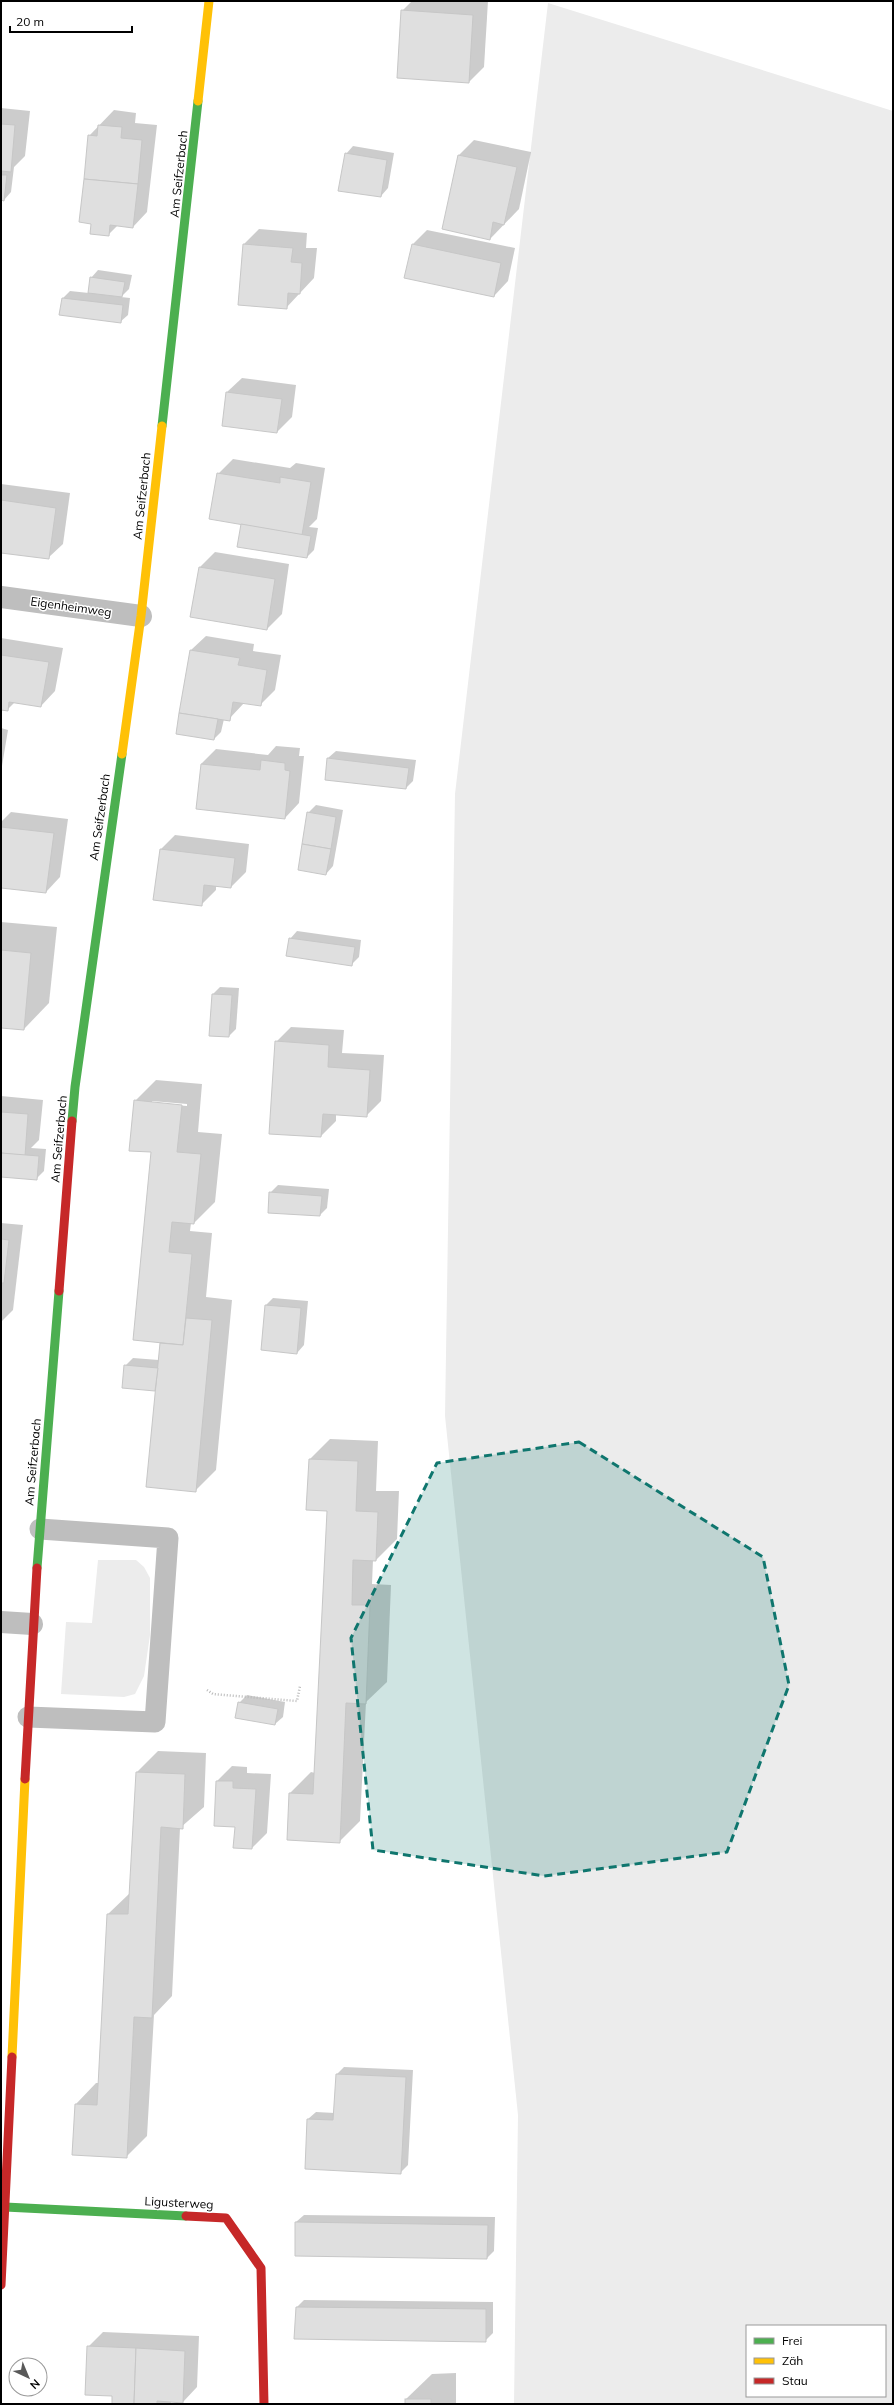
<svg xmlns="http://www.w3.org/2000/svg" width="894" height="2405" font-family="Mulish,sans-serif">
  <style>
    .green { fill: #ececec; fill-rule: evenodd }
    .shadow { fill: #0003; fill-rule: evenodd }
    .building { fill: #dfdfdf; stroke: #c7c7c7 }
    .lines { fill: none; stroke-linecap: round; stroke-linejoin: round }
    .path { stroke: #b9b9b9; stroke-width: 2.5; stroke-dasharray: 1 2; stroke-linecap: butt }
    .lane { stroke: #bebebe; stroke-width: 21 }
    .street { stroke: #bebebe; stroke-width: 22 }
    .fast { stroke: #4caf50; stroke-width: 9 }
    .slow { stroke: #ffc107; stroke-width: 9 }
    .jam { stroke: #c62828; stroke-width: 9 }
    .marked { fill: #0f766e; fill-opacity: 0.2; stroke: #0f766e; stroke-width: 3; stroke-dasharray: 8 5; stroke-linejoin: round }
    .labels { text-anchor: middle; stroke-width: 3; stroke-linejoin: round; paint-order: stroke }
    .street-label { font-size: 12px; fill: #000; stroke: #fff }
  </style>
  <rect width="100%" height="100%" fill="#fff"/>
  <g class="green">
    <path d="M 548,3 L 893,111 L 893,2404 L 514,2404 L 518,2115 L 445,1416 L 455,794 ZM 747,2326 L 885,2326 L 885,2396 L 747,2396 Z"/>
    <path d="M 98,1560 L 136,1560 L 144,1567 L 150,1578 L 150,1635 L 144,1676 L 135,1694 L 124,1697 L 61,1694 L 66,1622 L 92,1623 Z"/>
  </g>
  <g class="shadow">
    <path d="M 412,1 L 488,1 L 484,67 L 469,82 L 402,11 Z"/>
    <path d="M 1,108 L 30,111 L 25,156 L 14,167 L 11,192 L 4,200 L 1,199 Z"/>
    <path d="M 114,110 L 136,113 L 135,123 L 157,125 L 147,212 L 133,227 L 118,225 L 108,235 L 89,136 Z"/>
    <path d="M 474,140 L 531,152 L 519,209 L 490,239 L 443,229 L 459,155 Z"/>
    <path d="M 353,146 L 394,153 L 388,188 L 381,196 L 346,154 Z"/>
    <path d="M 259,229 L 307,233 L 306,248 L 317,248 L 314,278 L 286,308 L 239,304 L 244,244 Z"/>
    <path d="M 427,230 L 515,248 L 508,281 L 494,296 L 413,244 Z"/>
    <path d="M 98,270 L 132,275 L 129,289 L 121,297 L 130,298 L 128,315 L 120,322 L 63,298 L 70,291 L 89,293 L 91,278 Z"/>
    <path d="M 242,378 L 296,385 L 292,417 L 277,432 L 227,392 Z"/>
    <path d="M 233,459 L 290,468 L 296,463 L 325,468 L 317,519 L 309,527 L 318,528 L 314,550 L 307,557 L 218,474 Z"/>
    <path d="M 1,484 L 70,493 L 63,544 L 48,558 L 1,552 Z"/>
    <path d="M 215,552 L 289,564 L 282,614 L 267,629 L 200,567 Z"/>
    <path d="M 206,636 L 254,644 L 253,651 L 281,655 L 275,690 L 260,705 L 245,702 L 229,719 L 224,719 L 221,732 L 214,739 L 191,650 Z"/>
    <path d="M 1,638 L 63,648 L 55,691 L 41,706 L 15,702 L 7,710 L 1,709 Z"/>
    <path d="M 1,728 L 8,730 L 1,772 Z"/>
    <path d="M 276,746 L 300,748 L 299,756 L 304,756 L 299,803 L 285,818 L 201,764 L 216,749 L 268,755 Z"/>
    <path d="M 336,751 L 416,760 L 413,781 L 406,788 L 328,758 Z"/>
    <path d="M 316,805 L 343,810 L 333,866 L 326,874 L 308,813 Z"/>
    <path d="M 11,812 L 68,819 L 60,877 L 46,892 L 1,887 L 1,822 Z"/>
    <path d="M 175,835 L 249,844 L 246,872 L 231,887 L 216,885 L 216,890 L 201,905 L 160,850 Z"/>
    <path d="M 1,922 L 57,927 L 49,1003 L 24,1029 L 1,1027 Z"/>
    <path d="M 297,931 L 361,940 L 359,957 L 352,964 L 290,939 Z"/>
    <path d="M 220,987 L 239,988 L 236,1029 L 229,1036 L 213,994 Z"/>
    <path d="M 291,1027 L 344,1030 L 342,1053 L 384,1055 L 381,1101 L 366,1116 L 336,1114 L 336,1121 L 321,1136 L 276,1042 Z"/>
    <path d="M 156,1080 L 202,1084 L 198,1132 L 222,1134 L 215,1202 L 194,1223 L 191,1223 L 190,1231 L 212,1233 L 206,1297 L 232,1300 L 216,1470 L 195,1491 L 157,1388 L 155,1390 L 125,1366 L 133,1358 L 159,1360 L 161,1342 L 152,1152 L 135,1101 ZM 152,1101 L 187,1104 L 187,1106 L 152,1103 Z"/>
    <path d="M 1,1096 L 43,1100 L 39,1140 L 31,1148 L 46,1149 L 44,1171 L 36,1179 L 1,1176 Z"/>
    <path d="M 278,1185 L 329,1189 L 327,1208 L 320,1215 L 270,1193 Z"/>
    <path d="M 1,1223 L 23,1225 L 13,1310 L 1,1322 Z"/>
    <path d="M 273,1298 L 308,1301 L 304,1345 L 297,1353 L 266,1305 Z"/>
    <path d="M 330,1439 L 378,1441 L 376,1491 L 399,1491 L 397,1539 L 376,1560 L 373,1560 L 372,1584 L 391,1585 L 387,1682 L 366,1702 L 360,1821 L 339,1842 L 290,1793 L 311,1772 L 315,1773 L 328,1510 L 309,1460 Z"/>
    <path d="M 247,1695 L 285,1702 L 283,1717 L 275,1724 L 236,1718 L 239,1703 Z"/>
    <path d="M 158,1751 L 206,1753 L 204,1807 L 180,1828 L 172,1996 L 154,2015 L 147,2136 L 126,2157 L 76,2104 L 96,2083 L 99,2083 L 108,1914 L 130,1893 L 137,1772 Z"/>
    <path d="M 232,1766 L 247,1767 L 247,1773 L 271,1774 L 267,1833 L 252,1848 L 234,1847 L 236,1826 L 217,1781 Z"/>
    <path d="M 344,2067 L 413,2070 L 408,2165 L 400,2173 L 308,2119 L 316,2112 L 335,2113 L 337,2074 Z"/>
    <path d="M 304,2215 L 495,2217 L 494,2251 L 487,2258 L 296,2222 Z"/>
    <path d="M 304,2300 L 493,2302 L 493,2333 L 485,2341 L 297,2307 Z"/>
    <path d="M 103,2332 L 199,2336 L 197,2387 L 183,2402 L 171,2401 L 171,2404 L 113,2404 L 113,2395 L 88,2347 Z"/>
    <path d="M 456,2373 L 456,2404 L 406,2404 L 406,2399 L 432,2374 Z"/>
  </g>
  <g class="building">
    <path d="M 401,10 L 473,15 L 469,83 L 397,78 Z"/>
    <path d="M 1,124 L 15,125 L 11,172 L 1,171 Z"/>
    <path d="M 98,125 L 122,127 L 121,138 L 142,140 L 138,184 L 84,179 L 88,135 L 97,136 Z"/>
    <path d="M 345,153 L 387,160 L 381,197 L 338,191 Z"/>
    <path d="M 458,155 L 517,167 L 504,225 L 493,222 L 490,240 L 442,229 Z"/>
    <path d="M 1,175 L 7,175 L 4,201 L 1,200 Z"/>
    <path d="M 84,179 L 138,184 L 133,228 L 110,225 L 109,236 L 90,234 L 91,224 L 79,222 Z"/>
    <path d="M 243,244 L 293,248 L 291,262 L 302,263 L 300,294 L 288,293 L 287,309 L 238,305 Z"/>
    <path d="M 412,244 L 501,263 L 494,297 L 404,278 Z"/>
    <path d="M 90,277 L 125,282 L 122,297 L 88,293 Z"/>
    <path d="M 62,298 L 123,305 L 121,323 L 59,315 Z"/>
    <path d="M 226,392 L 282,399 L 277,433 L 222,426 Z"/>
    <path d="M 217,473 L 280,483 L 280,477 L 311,482 L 302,535 L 209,519 Z"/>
    <path d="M 1,500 L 56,508 L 49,559 L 1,553 Z"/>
    <path d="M 241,524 L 311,536 L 307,558 L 237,547 Z"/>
    <path d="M 199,567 L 275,579 L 267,630 L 190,617 Z"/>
    <path d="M 190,650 L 240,658 L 238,665 L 267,670 L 261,706 L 233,702 L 230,721 L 179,713 Z"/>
    <path d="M 1,655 L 49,662 L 41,707 L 9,702 L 8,711 L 1,710 Z"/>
    <path d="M 179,713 L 218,719 L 214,740 L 176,734 Z"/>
    <path d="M 327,758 L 409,768 L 406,789 L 325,780 Z"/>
    <path d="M 261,760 L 285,763 L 285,770 L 290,771 L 285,819 L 196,809 L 201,764 L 260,770 Z"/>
    <path d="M 307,812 L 336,817 L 331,849 L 302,844 Z"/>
    <path d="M 1,827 L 54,833 L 46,893 L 1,888 Z"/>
    <path d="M 302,844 L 331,849 L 326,875 L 298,870 Z"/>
    <path d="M 160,849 L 235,858 L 231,888 L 204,885 L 202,906 L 153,900 Z"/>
    <path d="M 289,938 L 355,947 L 352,966 L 286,956 Z"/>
    <path d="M 1,950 L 31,953 L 24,1030 L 1,1028 Z"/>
    <path d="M 212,994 L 232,995 L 229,1037 L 209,1036 Z"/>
    <path d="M 275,1041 L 329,1045 L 328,1067 L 370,1070 L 367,1117 L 323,1114 L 321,1137 L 269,1134 Z"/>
    <path d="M 134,1100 L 182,1105 L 177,1152 L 201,1154 L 194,1224 L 172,1222 L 169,1252 L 192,1254 L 183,1345 L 133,1340 L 151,1152 L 129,1151 Z"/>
    <path d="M 1,1112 L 28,1114 L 25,1156 L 1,1153 Z"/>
    <path d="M 1,1153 L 39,1156 L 37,1180 L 1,1177 Z"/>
    <path d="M 269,1192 L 322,1196 L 320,1216 L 268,1213 Z"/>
    <path d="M 1,1239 L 9,1240 L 4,1283 L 1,1283 Z"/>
    <path d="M 265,1305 L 301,1308 L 297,1354 L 261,1350 Z"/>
    <path d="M 186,1318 L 212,1320 L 196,1492 L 146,1487 L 160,1343 L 183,1345 Z"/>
    <path d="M 124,1365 L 158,1368 L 155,1391 L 122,1388 Z"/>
    <path d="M 309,1459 L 358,1461 L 356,1511 L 378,1512 L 376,1561 L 353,1560 L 352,1605 L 370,1605 L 366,1704 L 346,1703 L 340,1843 L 287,1840 L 289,1793 L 313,1794 L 327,1511 L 306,1510 Z"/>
    <path d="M 238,1702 L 278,1709 L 275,1725 L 235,1718 Z"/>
    <path d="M 136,1772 L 185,1774 L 183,1829 L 161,1827 L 152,2018 L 134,2017 L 127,2158 L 72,2155 L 75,2104 L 97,2105 L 107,1914 L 128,1914 Z"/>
    <path d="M 216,1781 L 233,1781 L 233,1788 L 256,1789 L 252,1849 L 233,1848 L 235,1827 L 214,1826 Z"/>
    <path d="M 336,2074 L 406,2077 L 401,2174 L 305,2169 L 307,2119 L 333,2120 Z"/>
    <path d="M 295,2222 L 488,2225 L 487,2259 L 295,2256 Z"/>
    <path d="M 296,2307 L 486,2309 L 486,2342 L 294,2339 Z"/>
    <path d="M 87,2346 L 136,2348 L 134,2404 L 112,2404 L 112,2396 L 85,2395 Z"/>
    <path d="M 136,2348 L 185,2351 L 183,2403 L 157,2401 L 157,2404 L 134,2404 Z"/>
    <rect x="405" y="2399" width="26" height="5"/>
  </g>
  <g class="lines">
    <path class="path" d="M 207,1690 L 213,1694 L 297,1701 L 300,1686"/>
    <path class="lane" d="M 28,1717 L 155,1722 L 168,1538 L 40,1529"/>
    <g class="street">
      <path d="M 1,597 L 141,616"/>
      <path d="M 1,1622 L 32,1624"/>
    </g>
    <g class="fast">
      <path d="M 162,426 L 198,101"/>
      <path d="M 72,1121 L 75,1087 L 122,754"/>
      <path d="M 37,1568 L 59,1291"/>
      <path d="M 5,2207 L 186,2216"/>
    </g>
    <g class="slow">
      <path d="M 198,101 L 209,1"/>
      <path d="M 122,754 L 141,616 L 162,426"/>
      <path d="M 12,2057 L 25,1779"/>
    </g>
    <g class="jam">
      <path d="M 59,1291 L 72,1121"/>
      <path d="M 25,1779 L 37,1568"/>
      <path d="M 186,2216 L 226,2218 L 261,2268 L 264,2404"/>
      <path d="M 1,2285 L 12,2057"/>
    </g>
  </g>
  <path class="marked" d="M 579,1442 L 763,1557 L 789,1685 L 727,1852 L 544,1876 L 373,1850 L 351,1638 L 437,1463 Z"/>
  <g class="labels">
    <g class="street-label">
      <text transform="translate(179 174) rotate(-84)" y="4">Am Seifzerbach</text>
      <text transform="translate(142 496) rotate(-84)" y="4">Am Seifzerbach</text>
      <text transform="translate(71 607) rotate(8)" y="4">Eigenheimweg</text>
      <text transform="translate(100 817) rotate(-82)" y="4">Am Seifzerbach</text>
      <text transform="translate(59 1139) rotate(-85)" y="4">Am Seifzerbach</text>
      <text transform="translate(33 1462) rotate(-85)" y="4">Am Seifzerbach</text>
      <text transform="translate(179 2203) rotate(3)" y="4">Ligusterweg</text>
    </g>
  </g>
  <rect width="894" height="2405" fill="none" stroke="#000000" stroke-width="4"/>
  <rect x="746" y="2325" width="140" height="72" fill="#ffffff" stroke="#999999"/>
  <rect x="754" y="2338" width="20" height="6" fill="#4caf50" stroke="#999999"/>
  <text x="782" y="2345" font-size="12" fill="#000000">Frei</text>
  <rect x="754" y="2358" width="20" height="6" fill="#ffc107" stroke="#999999"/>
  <text x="782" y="2365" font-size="12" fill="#000000">Zäh</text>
  <rect x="754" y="2378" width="20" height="6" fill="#c62828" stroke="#999999"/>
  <text x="782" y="2385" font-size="12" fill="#000000">Stau</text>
  <g transform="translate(28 2377) rotate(136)"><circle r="19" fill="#ffffff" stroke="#999999"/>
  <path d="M0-3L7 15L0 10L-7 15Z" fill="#595959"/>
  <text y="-6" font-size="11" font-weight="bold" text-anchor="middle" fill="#000000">N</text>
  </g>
  <path d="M10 26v6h122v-6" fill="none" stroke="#000000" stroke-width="2"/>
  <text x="16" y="26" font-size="12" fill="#000000" stroke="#ffffff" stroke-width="3" paint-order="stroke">20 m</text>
</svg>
